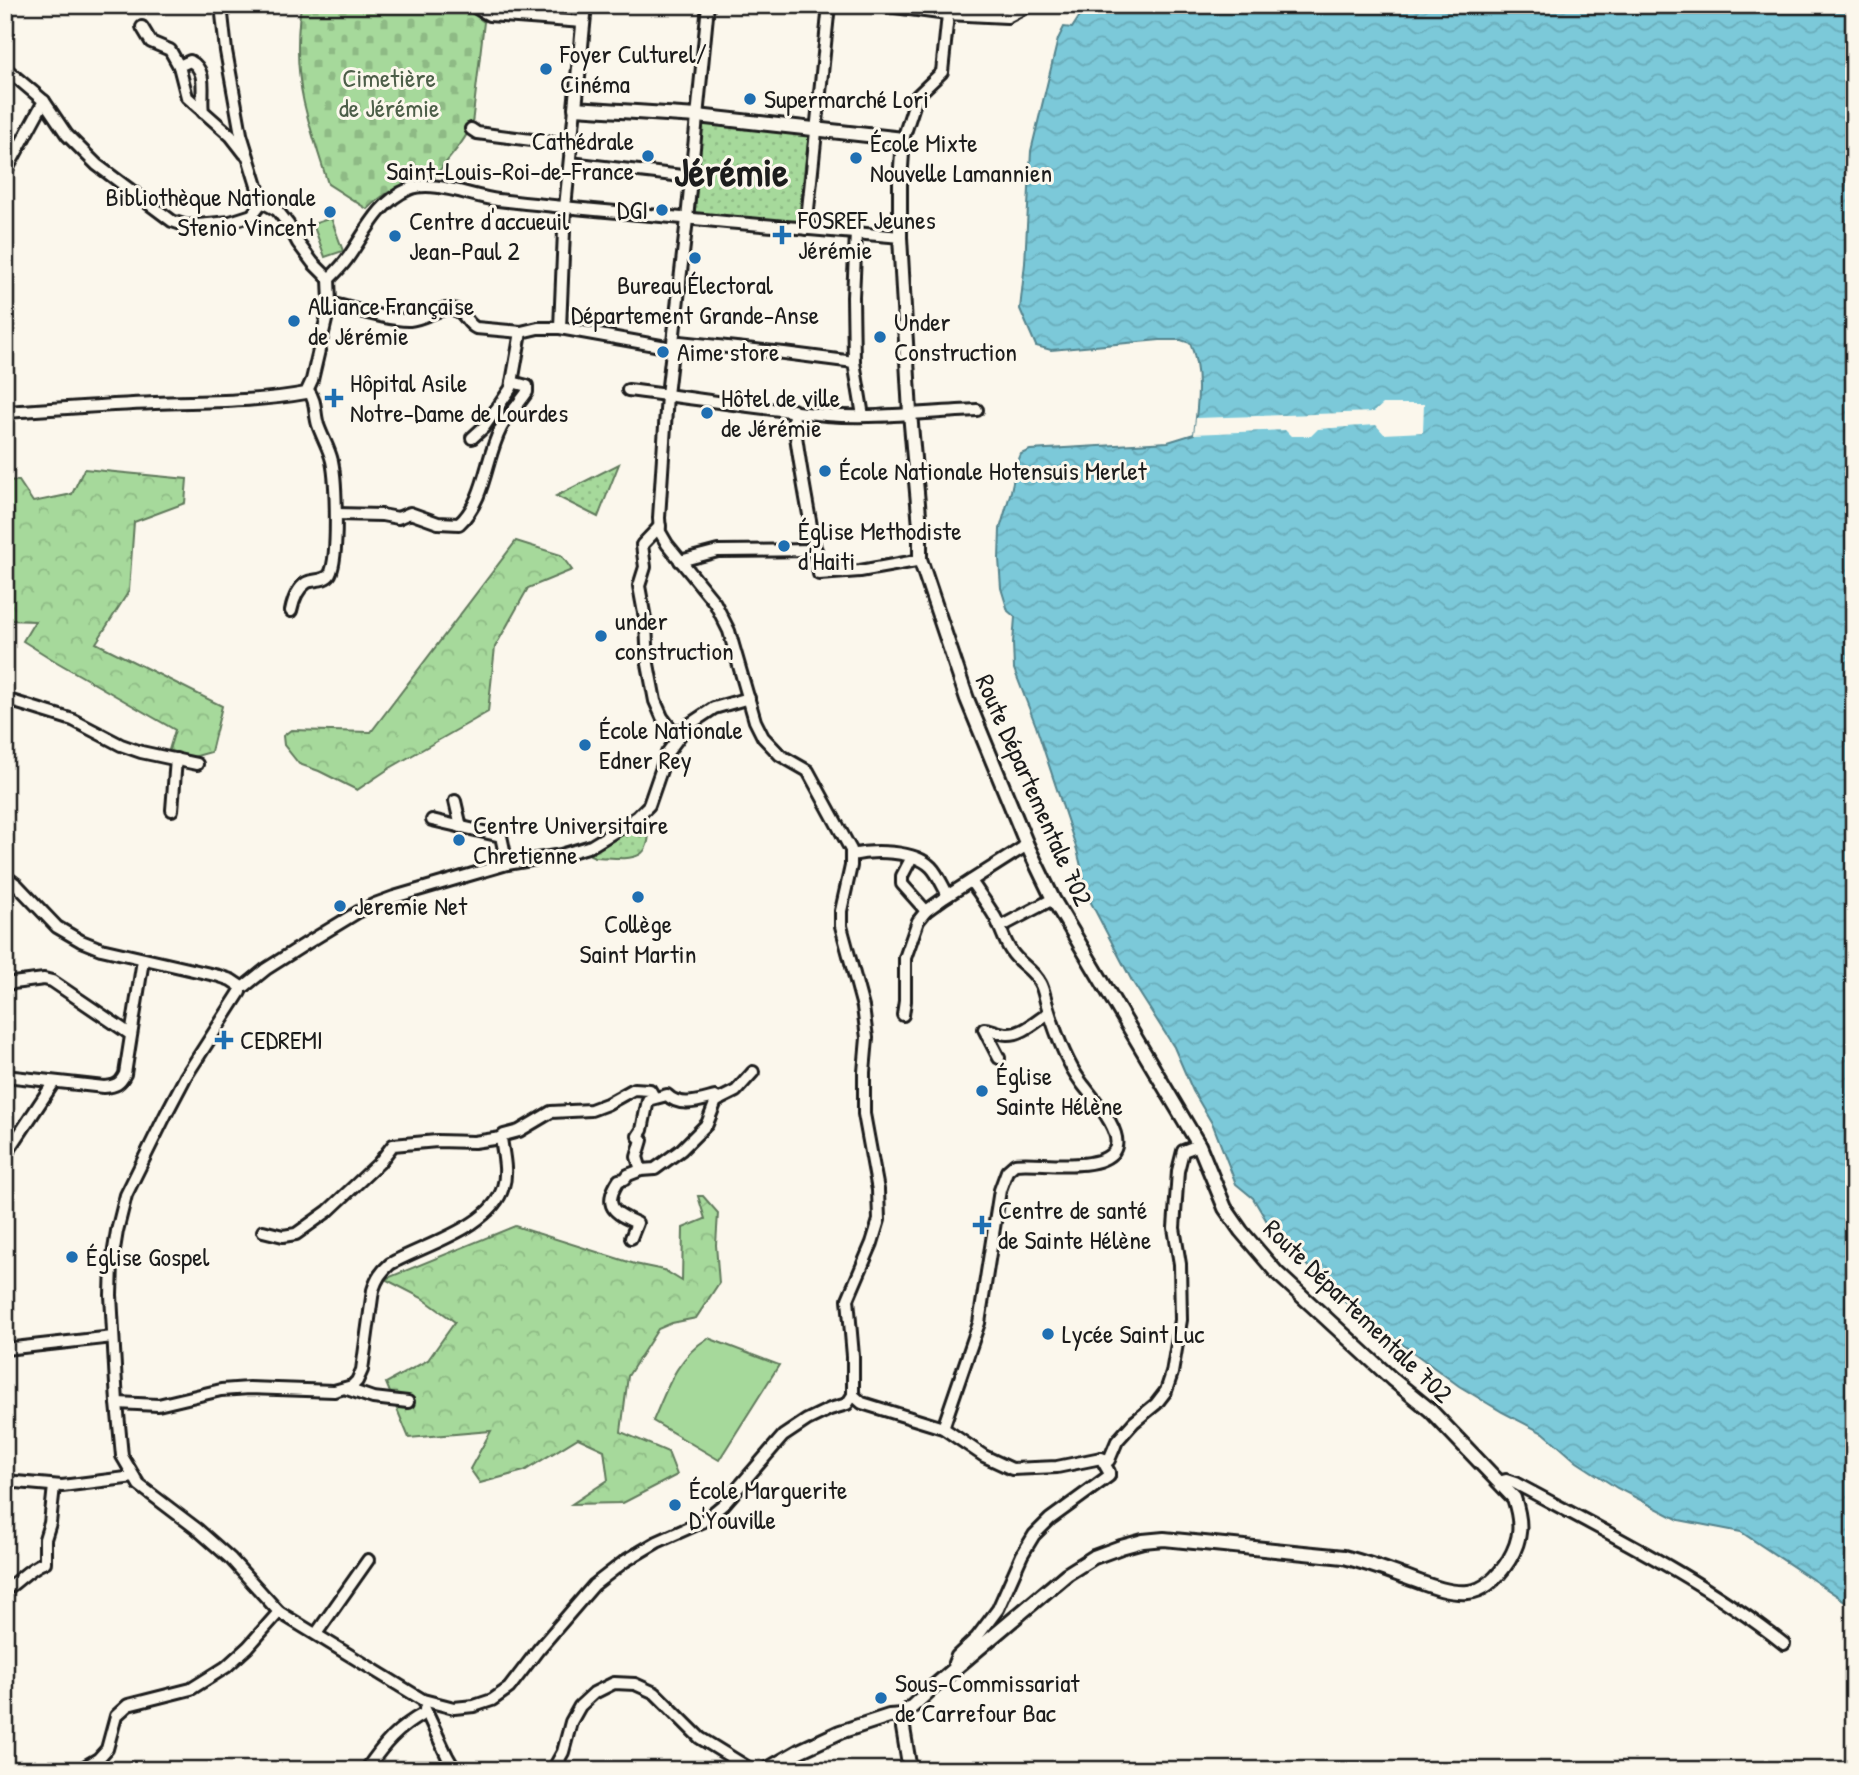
<svg xmlns="http://www.w3.org/2000/svg" width="1859" height="1775" font-family="'Patrick Hand',sans-serif">
  <style>
    .forest { fill: url(#forest-crowns); stroke: #617a5c; stroke-width: 2 }
    .cemetery { fill: url(#cemetery-stones); stroke: #617a5c; stroke-width: 2 }
    .park { fill: url(#park-dots); stroke: #617a5c; stroke-width: 2 }
    .garden { fill: #a6d99b; stroke: #617a5c; stroke-width: 2 }
    .water { fill: url(#water-waves); stroke: #55848d; stroke-width: 2 }
    .pier { fill: #fbf7ec }
    .lines { fill: none; stroke-linecap: round; stroke-linejoin: round }
    .minor-casing { stroke: #1c1c1c; stroke-width: 16 }
    .major-casing { stroke: #1c1c1c; stroke-width: 18 }
    .minor { stroke: #fbf7ec; stroke-width: 10 }
    .major { stroke: #fbf7ec; stroke-width: 12 }
    .poi-dot { fill: #1f6fb2; stroke: #fbf7ec; stroke-width: 2.5 }
    .labels { text-anchor: middle; stroke-width: 6; stroke-linejoin: round; paint-order: stroke }
    .poi-label { font-size: 26px; fill: #1c1c1c; stroke: #fbf7ec; text-anchor: start }
    .park-label { font-size: 26px; fill: #4c5e48; stroke: #fbf7ec }
    .street-label { font-size: 26px; fill: #1c1c1c; stroke: #fbf7ec }
    .town-label { font-size: 40px; font-weight: bold; fill: #1c1c1c; stroke: #fbf7ec }
  </style>
  <defs>
    <pattern id="forest-crowns" width="20" height="18" patternUnits="userSpaceOnUse" patternTransform="scale(1.75)"><rect width="20" height="18" fill="#a6d99b"/><path d="M2 6a3 3 0 1 1 6 0M12 15a3 3 0 1 1 6 0" fill="none" stroke="#8eba85"/></pattern>
    <pattern id="cemetery-stones" width="16" height="16" patternUnits="userSpaceOnUse" patternTransform="scale(1.75)"><rect width="16" height="16" fill="#a6d99b"/><path d="M2 7V4a2 2 0 0 1 4 0v3zM10 15v-3a2 2 0 0 1 4 0v3z" fill="#8eba85"/></pattern>
    <pattern id="park-dots" width="8" height="8" patternUnits="userSpaceOnUse" patternTransform="scale(1.75)"><rect width="8" height="8" fill="#a6d99b"/><path d="M2 2h.1M6 6h.1" fill="none" stroke="#8eba85" stroke-width="1.8" stroke-linecap="round"/></pattern>
    <pattern id="water-waves" width="16" height="10" patternUnits="userSpaceOnUse" patternTransform="scale(1.75)"><rect width="16" height="10" fill="#7bc9d9"/><path d="M0 5q4-4 8 0t8 0" fill="none" stroke="#6aacba"/></pattern>
  </defs>
  <rect width="100%" height="100%" fill="#fbf7ec"/>
  <filter id="ink" filterUnits="userSpaceOnUse"><feTurbulence type="fractalNoise" baseFrequency=".0143" numOctaves="2"/><feDisplacementMap in="SourceGraphic" scale="14" xChannelSelector="R" yChannelSelector="G"/><feConvolveMatrix kernelMatrix="1 2 1 2 8 2 1 2 1" color-interpolation-filters="sRGB"/></filter>
  <g filter="url(#ink)">
    <g class="forest">
      <path d="M 84,469 L 187,479 L 185,503 L 134,522 L 129,591 L 96,643 L 222,706 L 211,752 L 186,759 L 168,753 L 175,730 L 55,661 L 23,641 L 35,621 L 5,620 L 5,480 L 19,481 L 33,502 L 72,494 Z"/>
      <path d="M 516,541 L 561,555 L 572,570 L 528,588 L 495,647 L 488,712 L 390,768 L 357,790 L 319,771 L 299,764 L 284,745 L 283,736 L 291,730 L 371,732 Z"/>
      <path d="M 698,1196 L 703,1196 L 718,1213 L 716,1245 L 719,1283 L 696,1318 L 672,1323 L 658,1329 L 628,1376 L 621,1432 L 668,1452 L 677,1475 L 623,1503 L 572,1504 L 608,1480 L 604,1450 L 578,1438 L 524,1471 L 480,1483 L 470,1469 L 491,1431 L 409,1438 L 386,1383 L 428,1360 L 455,1322 L 422,1298 L 385,1279 L 515,1226 L 635,1264 L 664,1270 L 682,1281 L 683,1228 L 705,1219 Z"/>
    </g>
    <path class="cemetery" d="M 301,5 L 461,5 L 484,22 L 472,124 C 463,145 446,161 433,179 C 401,186 392,186 367,209 L 328,184 C 321,161 313,138 307,115 C 297,80 296,41 301,5 Z"/>
    <g class="park">
      <path d="M 702,121 L 809,133 L 798,223 L 692,215 Z"/>
      <path d="M 619,464 L 598,517 L 556,496 Z"/>
      <path d="M 642,821 L 648,823 C 654,866 626,858 595,857 L 590,855 L 588,851 L 592,847 L 631,829 Z"/>
    </g>
    <g class="garden">
      <path d="M 331,218 L 343,251 L 325,257 L 313,224 Z"/>
      <path d="M 708,1338 L 779,1365 L 719,1460 L 653,1421 C 667,1389 676,1358 708,1338 Z"/>
    </g>
    <path class="water" d="M 1087,5 L 1854,5 L 1854,1605 L 1845,1601 L 1741,1532 L 1679,1520 L 1617,1488 L 1577,1462 L 1545,1434 L 1502,1412 L 1459,1386 L 1338,1297 L 1272,1230 L 1253,1198 L 1236,1184 L 1213,1125 L 1193,1091 L 1174,1047 L 1132,981 L 1089,899 L 1077,850 L 1036,726 L 1014,669 L 1013,643 L 1015,617 L 1008,611 L 1001,588 L 999,559 L 1000,529 L 1011,491 L 1017,464 L 1021,454 L 1030,450 L 1168,442 L 1194,434 C 1198,405 1202,370 1190,343 L 1181,340 L 1160,340 L 1051,350 L 1036,346 L 1020,309 L 1025,263 L 1031,151 L 1058,39 L 1064,27 L 1072,28 Z"/>
    <path class="pier" d="M 1383,404 L 1424,404 L 1423,432 L 1384,434 L 1376,425 L 1318,429 L 1311,436 L 1291,436 L 1285,430 L 1194,434 L 1196,418 L 1374,412 Z"/>
    <g class="lines">
      <g class="minor-casing">
        <g id="minor">
          <path d="M 221,5 L 226,51 L 241,134 L 262,202"/>
          <path d="M 471,5 L 489,15 L 583,22"/>
          <path d="M 880,5 L 947,14 L 1007,17 L 1030,5"/>
          <path d="M 142,27 L 151,42 L 170,50 L 179,66"/>
          <path d="M 5,68 L 44,101 L 67,135 L 97,165 L 172,221 L 187,226 L 230,222 L 252,215 L 262,202 L 277,210 L 288,224 L 298,243 L 313,263 L 329,279"/>
          <path d="M 203,112 C 200,94 209,71 190,61 L 179,66 L 187,97 L 231,136 L 245,154"/>
          <path d="M 471,129 L 477,133 L 571,145"/>
          <path d="M 903,139 L 917,96 L 942,72 L 949,5"/>
          <path d="M 570,163 L 691,177"/>
          <path d="M 5,173 L 44,101"/>
          <path d="M 806,229 L 829,5"/>
          <path d="M 856,233 L 853,297 L 854,362 L 863,416"/>
          <path d="M 329,279 C 335,273 342,266 347,259 C 365,234 379,201 409,189 C 433,179 472,197 498,200 C 632,215 766,225 900,237"/>
          <path d="M 330,303 C 351,308 391,321 410,320 C 425,319 438,307 452,309 C 466,311 465,323 476,328 L 521,332 L 538,328 L 560,328 L 672,348 L 680,342 L 784,353 L 854,362"/>
          <path d="M 560,328 L 565,207 L 575,108"/>
          <path d="M 628,390 C 694,398 760,409 826,415 C 876,419 927,412 977,410"/>
          <path d="M 793,410 C 798,465 811,519 819,574 L 860,571 L 916,561 L 920,559"/>
          <path d="M 5,412 C 55,409 105,405 155,403 C 205,401 257,402 306,393 L 312,380 L 330,303 L 329,279"/>
          <path d="M 472,438 L 484,427 L 511,388 L 521,332"/>
          <path d="M 336,514 L 382,515 L 398,518 L 410,513 L 438,523 L 459,524 C 486,499 485,459 501,428 C 508,415 519,404 527,392 L 527,386 L 512,382"/>
          <path d="M 660,526 L 642,545 L 645,567 L 639,586 L 646,624 L 648,664 L 655,701 L 662,717 L 671,729 L 682,731"/>
          <path d="M 680,561 L 718,551 L 816,550"/>
          <path d="M 291,611 C 293,601 297,589 306,583 C 312,579 325,582 330,574 C 339,557 336,480 332,461 C 329,448 322,437 318,425 C 314,412 317,402 308,390"/>
          <path d="M 5,699 L 73,720 L 121,745 L 141,752 L 197,764"/>
          <path d="M 455,801 L 461,827"/>
          <path d="M 172,810 L 176,759"/>
          <path d="M 432,820 L 501,836 L 507,864"/>
          <path d="M 851,855 C 873,850 914,850 931,867 C 938,874 943,887 948,895"/>
          <path d="M 912,857 L 902,876 L 902,884 L 926,911"/>
          <path d="M 5,876 L 17,885 L 57,927 L 81,941 L 101,949 L 219,976 L 231,980 L 240,986"/>
          <path d="M 1000,927 L 1053,899"/>
          <path d="M 5,984 L 44,979 L 52,981 L 130,1034"/>
          <path d="M 245,986 L 266,969 L 307,943 L 358,912 L 375,904 L 394,897 L 507,864 L 561,855 L 591,846 L 619,829 L 637,817 L 649,805 L 667,753 L 687,726 L 714,708 L 749,698"/>
          <path d="M 240,992 L 186,1076 L 166,1114 L 126,1195 L 117,1231 L 112,1262 L 111,1295 L 117,1403 L 122,1456 L 139,1485 L 197,1529 L 231,1559 L 279,1612 L 423,1700 L 454,1708 L 474,1706 L 492,1700 L 509,1688 L 538,1650 L 594,1585 L 625,1561 L 657,1542 L 702,1522 L 725,1503 L 783,1436 L 807,1420 L 830,1409 L 847,1404 L 853,1395 L 853,1356 L 848,1299 L 872,1243 L 879,1220 L 878,1190 L 864,1114 L 864,1072 L 867,1038 L 863,1007 L 841,926 L 841,911 L 851,866 L 851,850 L 808,771 L 780,755 L 763,737 L 755,721 L 729,631 L 715,603 L 667,544 L 660,532 L 659,518 L 667,395 L 687,219 L 708,5"/>
          <path d="M 903,1015 L 905,1001 L 905,958 L 918,921 L 926,911 L 944,898 L 1027,845"/>
          <path d="M 999,1058 L 984,1029 C 992,1029 999,1034 1007,1034 C 1023,1035 1036,1021 1049,1013"/>
          <path d="M 5,1076 L 104,1087 C 116,1086 120,1084 125,1074 L 143,960"/>
          <path d="M 5,1156 L 54,1082"/>
          <path d="M 641,1170 L 637,1157 L 642,1140 L 638,1136 L 642,1130 L 648,1100 L 667,1095 C 680,1108 699,1101 715,1097 L 719,1100"/>
          <path d="M 263,1231 L 283,1236 L 296,1234 L 328,1211 L 379,1163 L 393,1145 L 437,1141 L 474,1142 L 501,1138 L 504,1135 L 519,1131 L 551,1112 L 591,1110 L 607,1104 L 634,1089 L 650,1090 L 654,1097"/>
          <path d="M 631,1238 L 637,1223 C 614,1213 602,1206 619,1180 L 625,1179 L 628,1175 L 641,1170 L 655,1169 L 681,1150 L 707,1124 L 716,1101 L 736,1091 L 753,1072"/>
          <path d="M 5,1349 L 113,1337"/>
          <path d="M 347,1389 L 373,1398 L 408,1402"/>
          <path d="M 853,1395 L 862,1403 L 943,1428 L 984,1456 L 1012,1469 L 1057,1467 L 1101,1458 L 1109,1460 L 1117,1441 L 1134,1422 L 1156,1404 L 1166,1391 L 1172,1373 L 1181,1320 L 1180,1264 L 1174,1228 L 1178,1171 L 1183,1151 L 1199,1145"/>
          <path d="M 117,1403 L 158,1405 L 221,1390 L 249,1388 L 334,1391 L 352,1386 L 357,1381 L 362,1370 L 373,1290 C 377,1278 381,1272 390,1264 C 423,1245 492,1227 503,1187 C 508,1172 503,1154 501,1138"/>
          <path d="M 943,1428 L 979,1323 L 1000,1190 L 1007,1171 L 1015,1164 C 1039,1161 1098,1173 1114,1151 C 1126,1133 1091,1096 1081,1082 C 1066,1062 1055,1031 1048,1008 C 1045,1000 1044,990 1040,983 C 1033,969 1018,963 1011,951 C 1004,941 1001,928 995,917 C 988,905 979,893 971,881"/>
          <path d="M 5,1481 L 62,1486 L 134,1477"/>
          <path d="M 1498,1482 L 1506,1480 L 1515,1483 C 1606,1532 1704,1580 1784,1644"/>
          <path d="M 5,1590 C 19,1581 29,1568 45,1562 L 45,1539 L 50,1523 L 54,1486"/>
          <path d="M 316,1634 L 368,1560"/>
          <path d="M 956,1667 L 954,1663 L 957,1656 L 977,1637 L 998,1609 L 1022,1555 L 1034,1535 L 1050,1519 L 1109,1476 L 1109,1472 L 1101,1458"/>
          <path d="M 425,1709 L 447,1756 L 455,1770"/>
          <path d="M 79,1770 L 98,1759 L 107,1749 L 116,1716 L 128,1705 L 191,1689 L 226,1667 L 248,1647 L 279,1612"/>
          <path d="M 366,1770 C 384,1744 397,1728 425,1713"/>
          <path d="M 553,1770 L 563,1752 L 571,1722 L 580,1706 L 594,1693 L 614,1683 L 635,1684 L 655,1693 L 700,1738 L 752,1770"/>
        </g>
      </g>
      <g class="major-casing">
        <g id="major">
          <path d="M 585,5 L 575,108 L 697,116 L 903,139 L 900,181 L 900,237 L 910,413 L 920,526 L 920,559 L 967,699 L 1027,845 L 1053,899 L 1199,1145 L 1225,1208 L 1241,1231 L 1277,1273 L 1392,1379 L 1430,1410 L 1514,1498 C 1522,1522 1522,1538 1509,1560 C 1500,1574 1486,1591 1468,1592 C 1445,1594 1421,1582 1400,1575 C 1381,1568 1363,1562 1344,1557 L 1164,1539 L 1143,1541 L 1121,1547 L 1094,1557 L 1067,1574 L 932,1688 L 903,1715 L 889,1716 L 840,1732 L 799,1751 L 766,1770"/>
          <path d="M 903,1715 L 903,1728 L 910,1770"/>
        </g>
      </g>
      <use href="#minor" class="minor"/>
      <use href="#major" class="major"/>
    </g>
  </g>
  <g class="poi-dot">
    <circle cx="546" cy="69" r="7"/>
    <circle cx="750" cy="99" r="7"/>
    <circle cx="648" cy="156" r="7"/>
    <circle cx="856" cy="158" r="7"/>
    <circle cx="662" cy="210" r="7"/>
    <circle cx="330" cy="212" r="7"/>
    <path d="M778.5 224.5h7v7h7v7h-7v7h-7v-7h-7v-7h7z"/>
    <circle cx="395" cy="236" r="7"/>
    <circle cx="695" cy="258" r="7"/>
    <circle cx="294" cy="321" r="7"/>
    <circle cx="880" cy="337" r="7"/>
    <circle cx="663" cy="352" r="7"/>
    <path d="M330.5 387.5h7v7h7v7h-7v7h-7v-7h-7v-7h7z"/>
    <circle cx="707" cy="413" r="7"/>
    <circle cx="825" cy="471" r="7"/>
    <circle cx="784" cy="546" r="7"/>
    <circle cx="601" cy="636" r="7"/>
    <circle cx="585" cy="745" r="7"/>
    <circle cx="459" cy="840" r="7"/>
    <circle cx="638" cy="897" r="7"/>
    <circle cx="340" cy="906" r="7"/>
    <path d="M220.5 1029.5h7v7h7v7h-7v7h-7v-7h-7v-7h7z"/>
    <circle cx="982" cy="1091" r="7"/>
    <path d="M978.5 1214.5h7v7h7v7h-7v7h-7v-7h-7v-7h7z"/>
    <circle cx="72" cy="1257" r="7"/>
    <circle cx="1048" cy="1334" r="7"/>
    <circle cx="675" cy="1505" r="7"/>
    <circle cx="881" cy="1698" r="7"/>
  </g>
  <g class="labels">
    <g class="poi-label">
      <text x="560" y="63">Foyer Culturel/<tspan x="560" dy="30">Cinéma</tspan></text>
      <text x="764" y="108">Supermarché Lori</text>
      <text x="634" y="150" text-anchor="end">Cathédrale<tspan x="634" dy="30">Saint-Louis-Roi-de-France</tspan></text>
      <text x="870" y="152">École Mixte<tspan x="870" dy="30">Nouvelle Lamannien</tspan></text>
      <text x="316" y="206" text-anchor="end">Bibliothèque Nationale<tspan x="316" dy="30">Stenio Vincent</tspan></text>
      <text x="648" y="219" text-anchor="end">DGI</text>
      <text x="798" y="229">FOSREF Jeunes<tspan x="798" dy="30">Jérémie</tspan></text>
      <text x="409" y="230">Centre d'accueuil<tspan x="409" dy="30">Jean-Paul 2</tspan></text>
      <text x="695" y="294" text-anchor="middle">Bureau Électoral<tspan x="695" dy="30">Département Grande-Anse</tspan></text>
      <text x="308" y="315">Alliance Française<tspan x="308" dy="30">de Jérémie</tspan></text>
      <text x="894" y="331">Under<tspan x="894" dy="30">Construction</tspan></text>
      <text x="677" y="361">Aime store</text>
      <text x="350" y="392">Hôpital Asile<tspan x="350" dy="30">Notre-Dame de Lourdes</tspan></text>
      <text x="721" y="407">Hôtel de ville<tspan x="721" dy="30">de Jérémie</tspan></text>
      <text x="839" y="480">École Nationale Hotensuis Merlet</text>
      <text x="798" y="540">Église Methodiste<tspan x="798" dy="30">d'Haiti</tspan></text>
      <text x="615" y="630">under<tspan x="615" dy="30">construction</tspan></text>
      <text x="599" y="739">École Nationale<tspan x="599" dy="30">Edner Rey</tspan></text>
      <text x="473" y="834">Centre Universitaire<tspan x="473" dy="30">Chretienne</tspan></text>
      <text x="354" y="915">Jeremie Net</text>
      <text x="638" y="933" text-anchor="middle">Collège<tspan x="638" dy="30">Saint Martin</tspan></text>
      <text x="240" y="1049">CEDREMI</text>
      <text x="996" y="1085">Église<tspan x="996" dy="30">Sainte Hélène</tspan></text>
      <text x="998" y="1219">Centre de santé<tspan x="998" dy="30">de Sainte Hélène</tspan></text>
      <text x="86" y="1266">Église Gospel</text>
      <text x="1062" y="1343">Lycée Saint Luc</text>
      <text x="689" y="1499">École Marguerite<tspan x="689" dy="30">D'Youville</tspan></text>
      <text x="895" y="1692">Sous-Commissariat<tspan x="895" dy="30">de Carrefour Bac</tspan></text>
    </g>
    <g class="park-label">
      <text x="389" y="87">Cimetière<tspan x="389" dy="30">de Jérémie</tspan></text>
    </g>
    <g class="street-label">
      <text transform="translate(1034 790) rotate(66)" y="9">Route Départementale 702</text>
      <text transform="translate(1358 1311) rotate(44)" y="9">Route Départementale 702</text>
    </g>
    <g class="town-label">
      <text x="731" y="186">Jérémie</text>
    </g>
  </g>
  <rect width="1859" height="1775" fill="none" stroke="#fbf7ec" stroke-width="28"/>
  <rect x="14" y="14" width="1831" height="1747" fill="none" stroke="#1c1c1c" stroke-width="2.5" filter="url(#ink)"/>
</svg>
